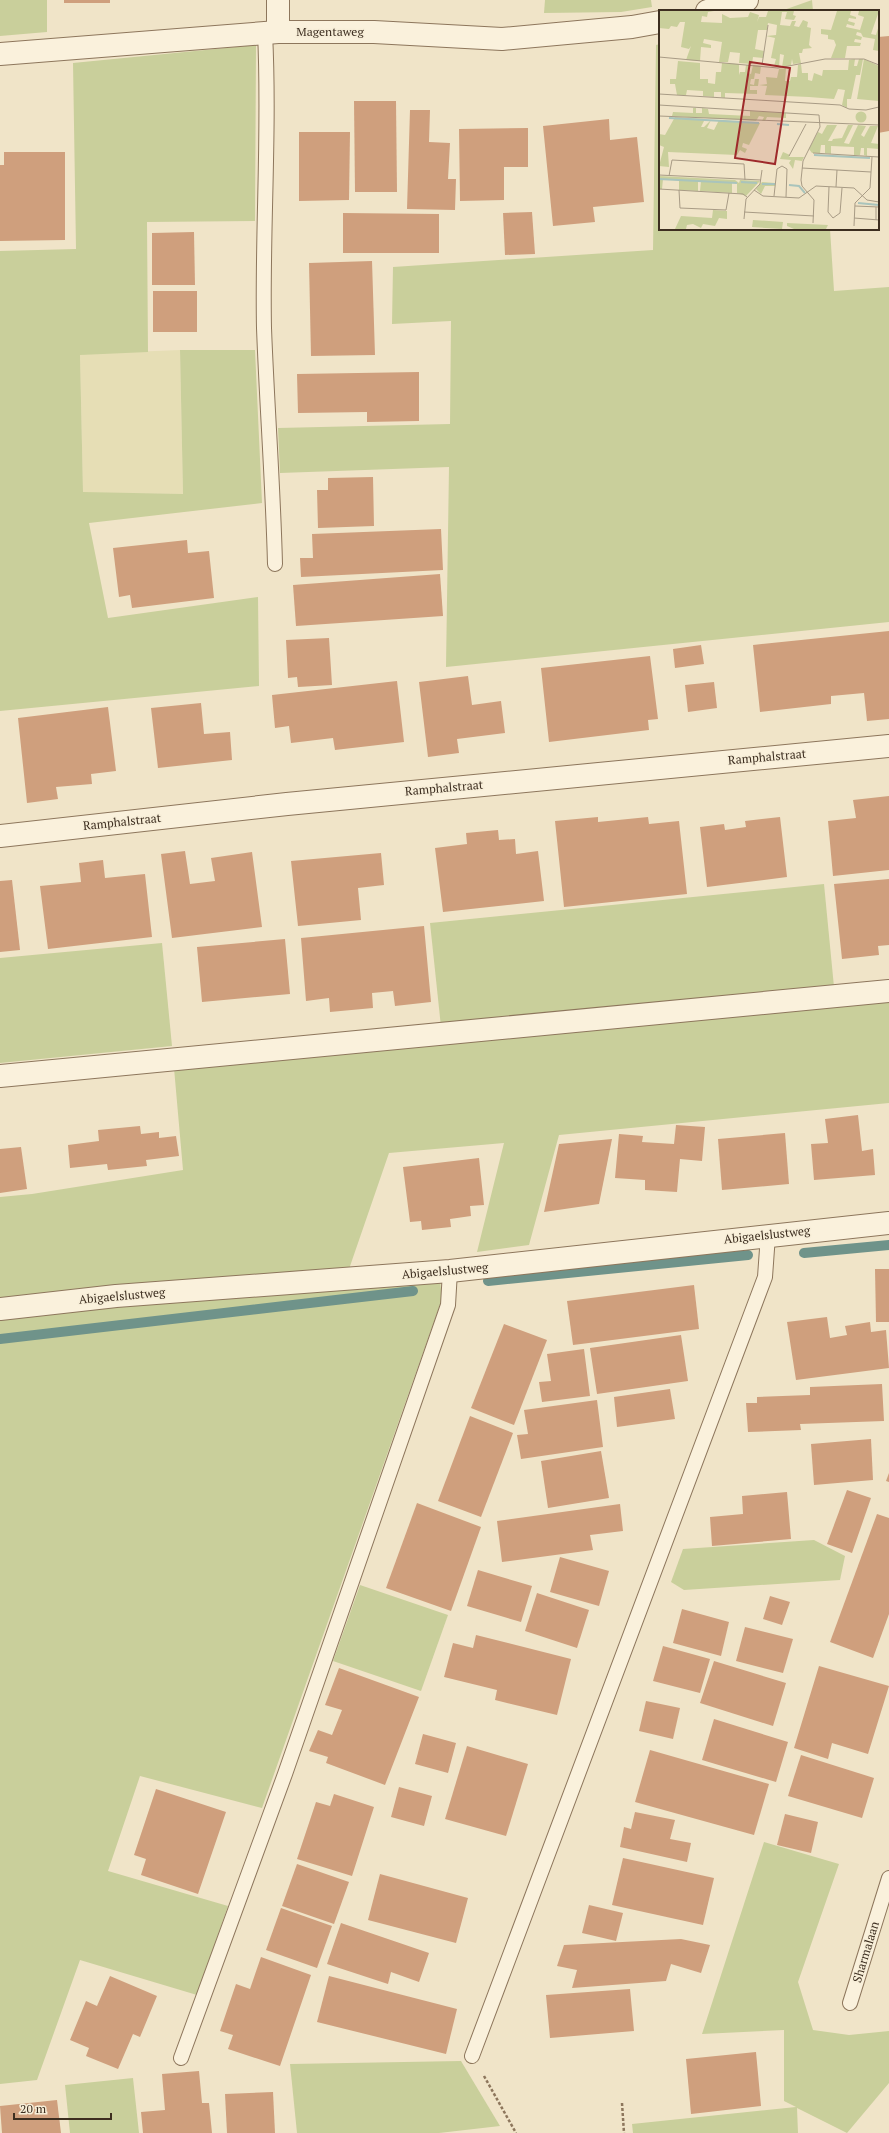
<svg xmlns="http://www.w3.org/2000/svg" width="889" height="2133" font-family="'PT Serif',serif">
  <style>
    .farmland { fill: #e6deb5 }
    .green { fill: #c9cf9b }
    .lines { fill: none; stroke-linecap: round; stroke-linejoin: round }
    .stream { stroke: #6f938a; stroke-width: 10 }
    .building { fill: #cf9f7d }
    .lane-casing { stroke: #8d765c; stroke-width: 16 }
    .street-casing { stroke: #8d765c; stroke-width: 24 }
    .path { stroke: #8d765c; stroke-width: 2.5; stroke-dasharray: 3 2; stroke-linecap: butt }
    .lane { stroke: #faf1dc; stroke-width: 14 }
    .street { stroke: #faf1dc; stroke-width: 22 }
    .labels { text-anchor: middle; stroke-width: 3; stroke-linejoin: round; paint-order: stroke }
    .street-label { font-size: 12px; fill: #3d2e20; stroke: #f7eed8 }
    .inset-river { fill: none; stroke: #a9c4bc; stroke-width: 2 }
    .inset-road { fill: none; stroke: #a89b85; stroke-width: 1 }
    .view { fill: #9e2a2b; fill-opacity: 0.15; stroke: #9e2a2b; stroke-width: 2 }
    .inset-edge { fill: none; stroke: #3d2e20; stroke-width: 2 }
  </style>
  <rect width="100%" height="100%" fill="#f0e4c8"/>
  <path class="farmland" d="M 180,350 L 183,494 L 83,493 L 80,354 Z"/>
  <g class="green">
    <path d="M 0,0 L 47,0 L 47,32 L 0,36 Z"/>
    <path d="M 545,0 L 651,0 L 652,7 L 621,12 L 544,13 Z"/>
    <path d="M 812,0 L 813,11 L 781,11 Z"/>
    <path d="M 660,44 L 660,229 L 830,229 L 834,291 L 889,287 L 889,622 L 446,667 L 449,467 L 280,473 L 278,428 L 450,424 L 451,321 L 392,324 L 393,267 L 653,250 L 656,45 Z"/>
    <path d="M 256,45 L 255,221 L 147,222 L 148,352 L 80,355 L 83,492 L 183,494 L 180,350 L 255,350 L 262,503 L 89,523 L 108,618 L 258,597 L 259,686 L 0,711 L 0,251 L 76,249 L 73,63 Z"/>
    <path d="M 824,884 L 834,987 L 441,1027 L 430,923 Z"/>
    <path d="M 162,943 L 172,1046 L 0,1063 L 0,958 Z"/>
    <path d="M 889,1002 L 889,1103 L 559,1135 L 529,1245 L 477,1252 L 504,1143 L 389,1153 L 348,1272 L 0,1301 L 0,1197 L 32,1194 L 183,1170 L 174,1068 Z"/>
    <path d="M 440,1280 L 442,1299 L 262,1808 L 140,1776 L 108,1871 L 228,1906 L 197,1995 L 80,1960 L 37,2080 L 0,2084 L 0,1318 L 110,1306 Z"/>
    <path d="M 814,1540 L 845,1556 L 840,1580 L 684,1590 L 671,1582 L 683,1549 Z"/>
    <path d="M 360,1585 L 448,1615 L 421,1691 L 333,1661 Z"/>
    <path d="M 764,1842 L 839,1864 L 798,1982 L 813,2030 L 849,2035 L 889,2031 L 889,2083 L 847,2133 L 797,2108 L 798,2133 L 633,2133 L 632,2124 L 796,2107 L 784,2101 L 784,2030 L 702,2034 Z"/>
    <path d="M 461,2061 L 500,2126 L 439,2133 L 297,2133 L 290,2064 Z"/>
    <path d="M 133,2078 L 139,2133 L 70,2133 L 65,2085 Z"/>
  </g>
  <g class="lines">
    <g class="stream">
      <path d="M 804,1253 L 889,1245"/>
      <path d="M 488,1281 L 748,1255"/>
      <path d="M 0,1339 L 413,1291"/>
    </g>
  </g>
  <g class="building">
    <rect x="64" y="0" width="46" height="3"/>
    <path d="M 889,36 L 889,131 L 878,133 L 878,37 Z"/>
    <path d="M 354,101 L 396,101 L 397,192 L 355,192 Z"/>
    <path d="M 410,110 L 430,110 L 429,142 L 450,143 L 448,179 L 456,179 L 455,210 L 407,209 Z"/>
    <path d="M 609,119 L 610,140 L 637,137 L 644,202 L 593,207 L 595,222 L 553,226 L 543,126 Z"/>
    <path d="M 528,128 L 528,167 L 504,167 L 504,200 L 460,201 L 459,129 Z"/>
    <path d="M 299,132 L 350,132 L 349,200 L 299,201 Z"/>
    <path d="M 4,152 L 65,152 L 65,240 L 0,241 L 0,165 L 4,165 Z"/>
    <path d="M 532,212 L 535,254 L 505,255 L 503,213 Z"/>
    <path d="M 343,213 L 439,214 L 439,253 L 343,253 Z"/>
    <path d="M 194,232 L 195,285 L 152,285 L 152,233 Z"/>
    <path d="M 372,261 L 375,355 L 311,356 L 309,263 Z"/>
    <rect x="153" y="291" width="44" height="41"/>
    <path d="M 419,372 L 419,421 L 367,422 L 367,412 L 298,413 L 297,374 Z"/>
    <path d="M 373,477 L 374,526 L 318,528 L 317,490 L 328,490 L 328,478 Z"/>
    <path d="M 441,529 L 443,570 L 301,577 L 300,558 L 313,558 L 312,534 Z"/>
    <path d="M 187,540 L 188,553 L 209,551 L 214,598 L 132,608 L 130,595 L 119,597 L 113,548 Z"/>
    <path d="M 440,574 L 443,616 L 296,626 L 293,585 Z"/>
    <path d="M 889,631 L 889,719 L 867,721 L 864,693 L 831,696 L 831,704 L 760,712 L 753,645 Z"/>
    <path d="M 329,638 L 332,685 L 298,687 L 297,677 L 288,678 L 286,640 Z"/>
    <path d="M 701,645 L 704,664 L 675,668 L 673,649 Z"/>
    <path d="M 650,656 L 658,719 L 648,720 L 649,730 L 549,742 L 541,668 Z"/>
    <path d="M 468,676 L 472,705 L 501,701 L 505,733 L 457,739 L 459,753 L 428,757 L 419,682 Z"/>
    <path d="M 397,681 L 404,742 L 335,750 L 333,738 L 291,743 L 289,726 L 275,728 L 272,695 Z"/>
    <path d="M 714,682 L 717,708 L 688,712 L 685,685 Z"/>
    <path d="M 201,703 L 204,734 L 230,732 L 232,760 L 158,768 L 151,708 Z"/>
    <path d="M 108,707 L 116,771 L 91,774 L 92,784 L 56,787 L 58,799 L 27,803 L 18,718 Z"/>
    <path d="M 889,796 L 889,870 L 833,876 L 828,821 L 856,818 L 853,800 Z"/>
    <path d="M 598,817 L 598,822 L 648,817 L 649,824 L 679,821 L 687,894 L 564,907 L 555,821 Z"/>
    <path d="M 780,817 L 787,877 L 707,887 L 700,827 L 724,824 L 725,830 L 746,827 L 745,821 Z"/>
    <path d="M 498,830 L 499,840 L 515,839 L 516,854 L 538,851 L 544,901 L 443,912 L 435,848 L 467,844 L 466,833 Z"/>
    <path d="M 185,851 L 190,884 L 215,881 L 211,858 L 252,852 L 262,927 L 172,938 L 161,854 Z"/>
    <path d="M 381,853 L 384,885 L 358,888 L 361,920 L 298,926 L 291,861 Z"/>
    <path d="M 103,860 L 105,878 L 145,874 L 152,937 L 48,949 L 40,886 L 81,882 L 79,863 Z"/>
    <path d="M 889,879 L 889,945 L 878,946 L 879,955 L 842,959 L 834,884 Z"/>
    <path d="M 12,880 L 20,950 L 0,952 L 0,881 Z"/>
    <path d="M 424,926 L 431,1002 L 395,1006 L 393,991 L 372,993 L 373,1008 L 330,1012 L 329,998 L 306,1001 L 301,938 Z"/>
    <path d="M 285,939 L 290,994 L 202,1002 L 197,947 Z"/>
    <path d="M 858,1115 L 862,1151 L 873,1149 L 875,1175 L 814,1180 L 811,1144 L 828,1143 L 825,1119 Z"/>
    <path d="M 676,1125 L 705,1127 L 702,1161 L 680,1159 L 677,1192 L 645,1190 L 645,1180 L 615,1178 L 619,1134 L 643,1136 L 642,1142 L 674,1144 Z"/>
    <path d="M 140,1126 L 141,1134 L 159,1132 L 159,1138 L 176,1136 L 179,1156 L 146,1160 L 147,1166 L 108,1170 L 107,1164 L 70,1168 L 68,1145 L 99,1141 L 98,1130 Z"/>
    <path d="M 785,1133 L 789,1184 L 722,1190 L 718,1139 Z"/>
    <path d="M 612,1139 L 599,1204 L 544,1212 L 559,1144 Z"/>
    <path d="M 21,1147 L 27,1189 L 0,1193 L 0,1149 Z"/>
    <path d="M 479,1158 L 484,1205 L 470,1206 L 471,1216 L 450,1219 L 451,1227 L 422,1230 L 421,1221 L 410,1222 L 403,1167 Z"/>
    <path d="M 875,1269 L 889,1269 L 889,1322 L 876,1322 Z"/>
    <path d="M 694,1285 L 699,1329 L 573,1345 L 567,1301 Z"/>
    <path d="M 827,1317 L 830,1338 L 847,1335 L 845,1326 L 870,1322 L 871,1332 L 886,1330 L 889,1368 L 796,1380 L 787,1322 Z"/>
    <path d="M 504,1324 L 547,1340 L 514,1425 L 471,1408 Z"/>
    <path d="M 681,1335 L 688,1381 L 597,1394 L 590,1348 Z"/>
    <path d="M 584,1349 L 590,1396 L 542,1402 L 539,1382 L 551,1381 L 547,1354 Z"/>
    <path d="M 882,1384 L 884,1421 L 800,1424 L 801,1430 L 748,1432 L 746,1403 L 757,1403 L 757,1397 L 810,1395 L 810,1387 Z"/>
    <path d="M 670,1389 L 675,1419 L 617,1427 L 614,1397 Z"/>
    <path d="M 597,1400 L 603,1447 L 521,1459 L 517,1435 L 528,1434 L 524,1410 Z"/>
    <path d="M 470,1416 L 513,1433 L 481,1517 L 438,1501 Z"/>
    <path d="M 871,1439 L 873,1480 L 814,1485 L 811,1444 Z"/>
    <path d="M 601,1451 L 609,1498 L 548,1508 L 541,1461 Z"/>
    <path d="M 889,1473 L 889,1482 L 886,1481 Z"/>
    <path d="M 847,1490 L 871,1498 L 852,1553 L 827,1544 Z"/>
    <path d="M 787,1492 L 791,1539 L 712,1546 L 710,1517 L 743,1514 L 742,1496 Z"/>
    <path d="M 417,1503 L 481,1527 L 451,1611 L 386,1588 Z"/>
    <path d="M 620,1504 L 623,1531 L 590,1535 L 593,1550 L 502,1562 L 497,1521 Z"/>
    <path d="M 877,1514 L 889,1518 L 889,1614 L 873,1658 L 830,1642 Z"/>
    <path d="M 560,1557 L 609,1571 L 599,1606 L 550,1592 Z"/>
    <path d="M 478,1570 L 532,1586 L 521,1622 L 467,1606 Z"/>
    <path d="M 537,1593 L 589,1610 L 577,1648 L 525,1631 Z"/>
    <path d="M 770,1596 L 790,1602 L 782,1625 L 763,1619 Z"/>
    <path d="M 682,1609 L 729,1622 L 721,1656 L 673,1643 Z"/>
    <path d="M 745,1627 L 793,1639 L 783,1673 L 736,1661 Z"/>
    <path d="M 476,1635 L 571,1659 L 557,1715 L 495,1700 L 497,1690 L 444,1677 L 453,1643 L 473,1648 Z"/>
    <path d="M 663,1646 L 710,1659 L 700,1693 L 653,1681 Z"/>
    <path d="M 714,1661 L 786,1683 L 773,1726 L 700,1703 Z"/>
    <path d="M 819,1666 L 889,1686 L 868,1754 L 832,1743 L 828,1759 L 794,1748 Z"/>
    <path d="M 339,1668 L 419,1697 L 385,1785 L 326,1763 L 328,1757 L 309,1751 L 318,1730 L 332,1735 L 342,1710 L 325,1705 Z"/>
    <path d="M 646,1701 L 680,1708 L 673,1739 L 639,1731 Z"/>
    <path d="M 714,1719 L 788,1742 L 776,1782 L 702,1760 Z"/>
    <path d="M 423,1734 L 456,1743 L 448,1773 L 415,1764 Z"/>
    <path d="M 467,1746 L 528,1764 L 506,1836 L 445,1819 Z"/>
    <path d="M 650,1750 L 769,1784 L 754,1835 L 635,1802 Z"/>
    <path d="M 801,1755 L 874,1778 L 862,1818 L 788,1796 Z"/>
    <path d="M 399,1787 L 432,1796 L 424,1826 L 391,1817 Z"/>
    <path d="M 156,1789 L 226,1812 L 198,1894 L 141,1875 L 146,1859 L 134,1855 Z"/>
    <path d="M 334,1794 L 374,1807 L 352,1876 L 297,1859 L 316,1802 L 330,1806 Z"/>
    <path d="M 635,1812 L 675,1820 L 670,1839 L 691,1843 L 687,1862 L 620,1847 L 624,1827 L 631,1829 Z"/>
    <path d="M 785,1814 L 818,1822 L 811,1853 L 777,1845 Z"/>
    <path d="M 623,1858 L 714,1878 L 703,1925 L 612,1905 Z"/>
    <path d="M 297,1864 L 349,1882 L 334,1924 L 282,1906 Z"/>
    <path d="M 380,1874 L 468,1898 L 456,1943 L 368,1920 Z"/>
    <path d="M 589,1905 L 623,1913 L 616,1941 L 582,1933 Z"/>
    <path d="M 281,1908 L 332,1926 L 317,1968 L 266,1950 Z"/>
    <path d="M 341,1923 L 429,1953 L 419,1982 L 391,1972 L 388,1984 L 327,1964 Z"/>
    <path d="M 681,1939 L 710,1945 L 701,1973 L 671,1964 L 666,1981 L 572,1988 L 577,1970 L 557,1966 L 564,1945 Z"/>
    <path d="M 261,1957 L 311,1975 L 280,2066 L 228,2049 L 233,2035 L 220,2031 L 236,1984 L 250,1989 Z"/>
    <path d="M 110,1976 L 157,1996 L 140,2037 L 133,2034 L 118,2069 L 86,2056 L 89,2048 L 70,2040 L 86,2001 L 97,2006 Z"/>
    <path d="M 329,1976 L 457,2009 L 446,2054 L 317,2022 Z"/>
    <path d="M 630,1989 L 634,2031 L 550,2038 L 546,1995 Z"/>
    <path d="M 756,2052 L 761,2106 L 691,2114 L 686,2059 Z"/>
    <path d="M 199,2071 L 202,2103 L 209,2103 L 212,2133 L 143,2133 L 141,2112 L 165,2110 L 162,2074 Z"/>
    <path d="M 273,2092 L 275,2133 L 227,2133 L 225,2094 Z"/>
    <path d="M 57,2100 L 61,2133 L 2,2133 L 0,2106 Z"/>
  </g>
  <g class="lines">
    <g class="lane-casing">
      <g id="lane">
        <path d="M 265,33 C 270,131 262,230 264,328 C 267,407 273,485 275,564"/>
        <path d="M 850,2003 L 889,1878"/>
        <path d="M 472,2056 L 765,1277 L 768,1235"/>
        <path d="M 181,2058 L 285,1774 L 448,1305 L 450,1271"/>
      </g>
    </g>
    <g class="street-casing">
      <g id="street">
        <path d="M 278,0 L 278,32"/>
        <path d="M 707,11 L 747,0"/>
        <path d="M 0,54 L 278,32 L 374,32 L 502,39 L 632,27 L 660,22"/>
        <path d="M 0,836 L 287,804 L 889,746"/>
        <path d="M 0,1076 L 889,991"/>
        <path d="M 0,1309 L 116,1296 L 450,1271 L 889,1223"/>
      </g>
    </g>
    <g class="path">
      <path d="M 484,2076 L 516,2133"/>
      <path d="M 622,2103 L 624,2133"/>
    </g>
    <use href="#lane" class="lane"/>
    <use href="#street" class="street"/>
  </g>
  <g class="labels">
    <g class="street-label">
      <text x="330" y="36">Magentaweg</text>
      <text transform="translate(767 757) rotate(-5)" y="4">Ramphalstraat</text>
      <text transform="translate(444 788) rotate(-5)" y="4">Ramphalstraat</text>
      <text transform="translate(122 822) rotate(-6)" y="4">Ramphalstraat</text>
      <text transform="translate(767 1235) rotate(-6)" y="4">Abigaelslustweg</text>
      <text transform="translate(445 1271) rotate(-5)" y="4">Abigaelslustweg</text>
      <text transform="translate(122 1296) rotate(-5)" y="4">Abigaelslustweg</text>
      <text transform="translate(866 1952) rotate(-73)" y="4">Sharmalaan</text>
    </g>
  </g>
  <g transform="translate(659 10)">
    <rect width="220" height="220" fill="#f0e4c8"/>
    <path d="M 0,1 L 55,1 L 49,2 L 48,7 L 43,6 L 42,12 L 63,13 L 63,4 L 71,8 L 89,7 L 91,2 L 100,5 L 98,12 L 100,7 L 107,7 L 109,1 L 103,1 L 135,1 L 134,5 L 137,6 L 135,10 L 126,9 L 128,2 L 123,2 L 121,15 L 131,16 L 133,11 L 137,11 L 135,16 L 140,17 L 144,10 L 149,12 L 148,17 L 152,18 L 150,35 L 153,38 L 144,39 L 143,43 L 140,43 L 142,53 L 134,54 L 133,49 L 132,55 L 123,57 L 125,45 L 121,44 L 120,57 L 115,56 L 117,49 L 112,48 L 116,28 L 107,26 L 117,25 L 118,15 L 109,13 L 108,20 L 99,20 L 96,39 L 105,41 L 104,48 L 94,47 L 93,54 L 80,53 L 81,43 L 71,42 L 69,52 L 60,52 L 63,32 L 45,29 L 44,33 L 52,35 L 52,38 L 42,37 L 41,51 L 27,50 L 32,36 L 30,39 L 22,37 L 26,12 L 21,12 L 18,17 L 12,16 L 10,19 L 0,18 ZM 178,1 L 192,1 L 191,5 L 197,7 L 197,9 L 190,8 L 189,11 L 196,13 L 195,16 L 188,14 L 187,17 L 201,20 L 205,7 L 199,5 L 200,1 L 220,1 L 212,24 L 217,25 L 220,15 L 220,41 L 214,40 L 216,29 L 204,27 L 202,23 L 198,22 L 197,25 L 203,27 L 202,30 L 196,29 L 195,32 L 202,33 L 201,36 L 188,36 L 186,48 L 172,48 L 177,35 L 175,30 L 169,29 L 169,25 L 162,24 L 162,19 L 172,20 ZM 196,49 L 195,56 L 198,56 L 200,49 L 204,49 L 201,65 L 197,65 L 192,89 L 188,89 L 188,98 L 183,95 L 186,80 L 179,79 L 175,89 L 150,87 L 106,85 L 108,76 L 100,75 L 108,74 L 107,67 L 118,68 L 120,59 L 127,58 L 126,71 L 131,71 L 132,67 L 138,67 L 139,55 L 142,54 L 143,63 L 149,63 L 149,70 L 153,71 L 155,63 L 163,66 L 164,60 L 189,60 L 190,50 ZM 205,49 L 220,56 L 220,91 L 198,89 ZM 19,51 L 41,53 L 41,69 L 49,69 L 49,73 L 56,74 L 57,62 L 62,62 L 63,53 L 80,54 L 80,65 L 81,62 L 86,62 L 87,55 L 90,55 L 89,63 L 92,64 L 94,55 L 102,56 L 101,64 L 96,63 L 95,69 L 92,69 L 91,74 L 95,75 L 96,69 L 100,69 L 99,76 L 91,76 L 91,80 L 98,80 L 98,84 L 66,83 L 66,88 L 62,87 L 62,82 L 55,82 L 55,87 L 44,86 L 44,81 L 28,80 L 27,85 L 18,85 L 16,74 L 11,74 L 11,69 L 17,69 ZM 34,98 L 37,98 L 37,103 L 43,103 L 43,98 L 49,99 L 50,104 L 91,106 L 91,101 L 127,103 L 127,108 L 108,107 L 106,111 L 103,111 L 105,107 L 100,106 L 97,111 L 13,106 L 14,102 L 34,103 ZM196.5 107a5.5 5.5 0 1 1 11 0a5.5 5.5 0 1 1-11 0ZM 16,107 L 46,109 L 42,117 L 45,117 L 52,110 L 48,118 L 55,120 L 60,110 L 101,113 L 90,135 L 84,133 L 83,137 L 88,139 L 86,143 L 81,140 L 78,145 L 9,142 L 10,157 L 0,156 L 5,137 L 0,135 L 0,124 L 6,125 ZM 168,115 L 178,115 L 169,131 L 173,131 L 174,129 L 183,128 L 189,115 L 194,115 L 185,133 L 190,134 L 199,115 L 207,116 L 202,125 L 205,127 L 211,116 L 219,116 L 212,133 L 220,134 L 220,139 L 208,138 L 208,146 L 205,145 L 205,138 L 202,138 L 201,145 L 195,145 L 195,137 L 172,136 L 172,144 L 166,143 L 166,135 L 162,135 L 161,143 L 153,143 L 150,139 L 159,122 L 163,124 ZM 124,142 L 131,145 L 130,147 L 145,147 L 143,151 L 136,150 L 134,159 L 130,153 L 132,150 L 121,149 ZM 0,166 L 76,170 L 80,173 L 81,170 L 101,171 L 87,186 L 78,183 L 78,173 L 73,173 L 73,183 L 41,181 L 42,171 L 39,172 L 39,181 L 20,180 L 20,170 L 4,169 L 3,179 L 0,179 ZM 103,172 L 116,173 L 116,176 L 106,176 L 102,184 L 97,179 ZM 54,200 L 68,201 L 68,209 L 60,208 L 56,216 L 44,214 L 42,218 L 34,214 L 28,215 L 27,219 L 16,219 L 22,206 L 53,208 ZM 94,210 L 124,212 L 123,219 L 93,217 ZM 128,213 L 169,215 L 167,219 L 135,219 L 128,216 Z" fill="#c9cf9b"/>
    <path class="inset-river" d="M 10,108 L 100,113M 118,114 L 130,115M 155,145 L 211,148M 0,169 L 78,173M 82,172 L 98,173M 103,174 L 116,174M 130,175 L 140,176 L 146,183M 199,193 L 220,195"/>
    <path class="inset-road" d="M 0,47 L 119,58 L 166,49 L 205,49 L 220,55M 103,55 L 109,15M 0,84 L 181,95 L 190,99 L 207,100 L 220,97M 0,95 L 160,105 L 161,117 L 144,151 L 142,170 L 143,176 L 155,190 L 154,213M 0,106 L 220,115M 154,143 L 220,147M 130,146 L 147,114M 143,158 L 212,162M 0,165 L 102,170M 10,166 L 13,150 L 85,154 L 86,170M 170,177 L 169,202 L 174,208 L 181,203 L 183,178M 177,177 L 178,160M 0,179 L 84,184 L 88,187M 20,180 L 21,198 L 67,200 L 70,183M 95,180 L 104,186 L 140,188 L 157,176 L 195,178 L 208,190 L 220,192M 115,186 L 118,159 L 123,156 L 128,159 L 127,187M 196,196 L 220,197M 85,202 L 155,206M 195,208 L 220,210M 85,209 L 87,189 L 101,174 L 103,160M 217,210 L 217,197M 195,216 L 196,193 L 211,178 L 213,147"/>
    <path class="view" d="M 91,52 L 131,58 L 116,154 L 76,148 Z"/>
    <rect width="220" height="220" class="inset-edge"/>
  </g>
  <path d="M14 2113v6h97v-6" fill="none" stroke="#3d2e20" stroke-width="2"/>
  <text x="20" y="2113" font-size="12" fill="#3d2e20" stroke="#f7eed8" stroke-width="3" paint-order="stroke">20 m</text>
</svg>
